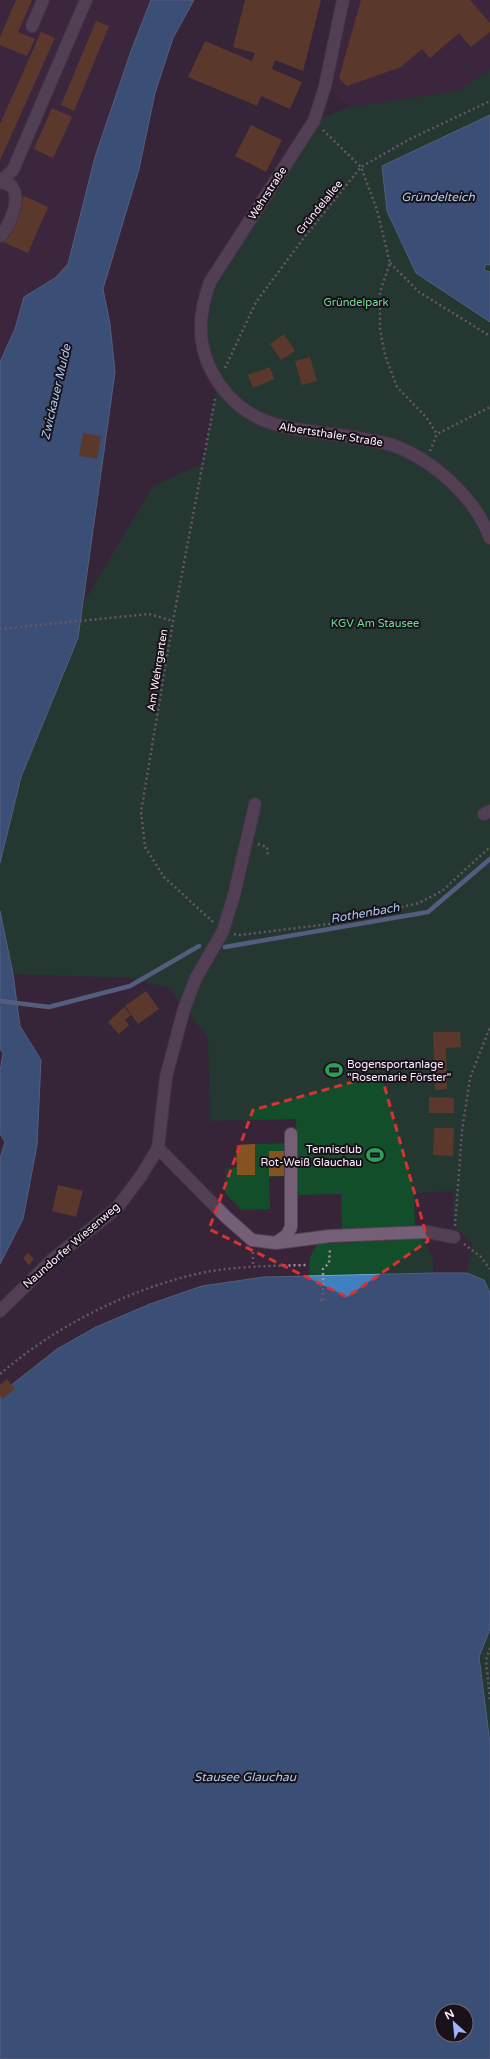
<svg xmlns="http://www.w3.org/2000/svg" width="490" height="2059" font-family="'Varela Round',sans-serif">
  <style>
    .built { fill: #412944 }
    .green { fill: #114e29 }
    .water { fill: #3f80c0; stroke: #78a2d3; fill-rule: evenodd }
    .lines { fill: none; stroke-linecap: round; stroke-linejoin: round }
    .stream { stroke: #78a2d3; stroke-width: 4.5 }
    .building { fill: #86521e }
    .minor-casing { stroke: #544355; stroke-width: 14 }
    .path { stroke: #a191a2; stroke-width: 2.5; stroke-dasharray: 2 3; stroke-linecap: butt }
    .minor { stroke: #755f77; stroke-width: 12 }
    .marked { fill: none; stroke: #d83233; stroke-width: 3; stroke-dasharray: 8 5; stroke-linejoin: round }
    .labels { text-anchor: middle; stroke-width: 4; stroke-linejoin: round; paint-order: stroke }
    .street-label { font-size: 11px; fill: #fdf0fe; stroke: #19111a }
    .park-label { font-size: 11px; fill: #6cde93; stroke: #19111a }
    .poi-label { font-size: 11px; fill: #fdf0fe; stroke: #19111a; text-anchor: start }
    .water-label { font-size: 12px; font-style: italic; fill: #aacbed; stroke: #19111a }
  </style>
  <rect width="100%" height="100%" fill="#372439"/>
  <g class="built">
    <path d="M 0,0 L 151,0 L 131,51 L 95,157 L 68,264 L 55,278 L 24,297 L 15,329 L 0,362 Z"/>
    <path d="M 343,0 L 490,0 L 490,69 L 458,91 L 350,107 L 325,86 Z"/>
  </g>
  <g class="green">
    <path d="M 490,69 L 490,1293 L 484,1280 L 467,1273 L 472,1243 L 453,1225 L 453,1191 L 414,1193 L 415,1229 L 342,1231 L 341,1194 L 297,1195 L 296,1119 L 210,1121 L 208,1038 L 169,988 L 129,978 L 13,974 L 0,911 L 0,863 L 21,777 L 78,638 L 83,604 L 153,486 L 202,464 L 218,383 L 207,363 L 203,301 L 314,121 L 350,107 L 458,91 Z"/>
    <path d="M 288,1143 L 288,1176 L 269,1177 L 270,1209 L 242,1210 L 225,1193 L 225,1168 L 237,1167 L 236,1145 Z"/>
    <path d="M 422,1239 L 433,1258 L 433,1273 L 309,1276 L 310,1257 L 317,1244 Z"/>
    <path d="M 490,1629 L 490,1743 L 479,1657 Z"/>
  </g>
  <g class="water">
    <path d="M 151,0 L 194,0 L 173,38 L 155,93 L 139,169 L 103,289 L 110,324 L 115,372 L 78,638 L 21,777 L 0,863 L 0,362 L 15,329 L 24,297 L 55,278 L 68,264 L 95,157 L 131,51 Z"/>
    <path d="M 490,115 L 490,265 L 486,264 L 484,270 L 490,272 L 490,322 L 416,273 L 387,211 L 382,166 Z"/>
    <path d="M 0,911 L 13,974 L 20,1026 L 41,1060 L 37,1145 L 23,1219 L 0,1264 L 0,1158 L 5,1142 L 0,1134 L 0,1071 L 3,1053 L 0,1049 Z"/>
    <path d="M 433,1273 L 467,1273 L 484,1280 L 490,1293 L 490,1629 L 479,1657 L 490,1743 L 490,2059 L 0,2059 L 0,1394 L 57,1349 L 96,1327 L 150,1304 L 202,1286 L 264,1277 ZM 442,2011 L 466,2011 L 466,2035 L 442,2035 Z"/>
  </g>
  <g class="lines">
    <g class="stream">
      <path d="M 225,947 L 428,912 L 490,859"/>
      <path d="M 0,1001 L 49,1007 L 130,986 L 199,946"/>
    </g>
  </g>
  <g class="building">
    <path d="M 16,0 L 32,0 L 18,32 L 35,39 L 27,56 L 0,45 L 0,37 Z"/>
    <path d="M 245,0 L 321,0 L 303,71 L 275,60 L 272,69 L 302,82 L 290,109 L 261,96 L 257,106 L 188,77 L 205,41 L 252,61 L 255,53 L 233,47 Z"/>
    <path d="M 361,0 L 470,0 L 490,23 L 490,32 L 471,47 L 459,33 L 430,58 L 422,49 L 401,67 L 347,86 L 339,78 Z"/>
    <path d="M 96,21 L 109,26 L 74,111 L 61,105 Z"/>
    <path d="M 41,32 L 55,38 L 0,160 L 0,124 Z"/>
    <path d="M 52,108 L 72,117 L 53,158 L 34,149 Z"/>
    <path d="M 251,125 L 282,140 L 266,172 L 235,156 Z"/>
    <path d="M 24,196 L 48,207 L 28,253 L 3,242 Z"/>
    <path d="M 284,334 L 295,351 L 281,360 L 270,344 Z"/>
    <path d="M 310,357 L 317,381 L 302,385 L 295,361 Z"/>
    <path d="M 270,367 L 274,379 L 253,388 L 248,375 Z"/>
    <path d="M 83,433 L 101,436 L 97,459 L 79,456 Z"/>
    <path d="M 146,991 L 159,1009 L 138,1024 L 125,1006 Z"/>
    <path d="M 124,1007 L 131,1015 L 125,1020 L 129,1025 L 119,1034 L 108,1022 Z"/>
    <path d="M 433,1032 L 460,1032 L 461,1047 L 446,1048 L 447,1089 L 435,1090 Z"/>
    <path d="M 429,1097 L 454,1098 L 454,1113 L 429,1113 Z"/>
    <path d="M 434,1128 L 454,1128 L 453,1156 L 433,1155 Z"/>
    <path d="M 255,1144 L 255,1175 L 237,1175 L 236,1145 Z"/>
    <rect x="269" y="1151" width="19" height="25"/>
    <path d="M 58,1185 L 83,1191 L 76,1217 L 52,1211 Z"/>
    <path d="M 28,1253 L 34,1259 L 29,1265 L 23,1258 Z"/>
    <path d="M 7,1379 L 15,1389 L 2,1399 L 0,1396 L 0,1385 Z"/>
  </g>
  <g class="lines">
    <g class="minor-casing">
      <g id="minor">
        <path d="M 343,0 L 325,86 L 314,121 L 210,282 C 199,313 196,342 212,372 C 247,436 302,427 365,439 C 374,441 383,442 392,445 C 432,459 475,497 490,538"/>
        <path d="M 32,26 L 43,0"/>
        <path d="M 1,181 L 13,170 L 86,0"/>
        <path d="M 0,182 L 11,185 C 12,188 15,191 15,194 C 18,205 8,229 0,236"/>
        <path d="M 484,814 L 490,811"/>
        <path d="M 158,1148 L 226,1217 L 252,1240 L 276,1243 L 330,1236 L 427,1232 L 454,1237"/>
        <path d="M 277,1242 L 287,1235 L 291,1227 L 291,1134"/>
        <path d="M 0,1311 L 53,1259 L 117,1208 L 141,1176 L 158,1148 L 166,1077 L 184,1009 L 196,978 L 223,931 L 234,895 L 255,804"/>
      </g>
    </g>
    <g class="path">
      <path d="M 323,130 L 361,167 L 377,210 L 390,263 L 380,292 L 380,329 L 385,355 L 397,387 L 426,417 L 437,434"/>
      <path d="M 390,263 L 419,292 L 490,336"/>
      <path d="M 225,368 L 256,302 L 303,239 L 361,167 L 410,139 L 490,101"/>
      <path d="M 430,451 L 437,434 L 490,407"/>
      <path d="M 0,629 L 149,614 L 173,621"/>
      <path d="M 258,844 L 267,847 L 268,857"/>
      <path d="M 213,922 L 164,877 L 145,847 L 141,812 L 173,621 L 215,399"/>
      <path d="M 234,934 L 240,935 L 329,924 L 419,903 L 442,891 L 490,847"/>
      <path d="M 455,1226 L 462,1131 L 470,1078 L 490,1027"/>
      <path d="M 464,1244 L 481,1257 L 490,1269"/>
      <path d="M 253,1252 L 253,1266"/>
      <path d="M 320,1300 L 326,1300"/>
      <path d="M 323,1300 L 323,1269 L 329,1263 L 330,1248"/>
      <path d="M 0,1374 C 55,1327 121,1293 192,1275 C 229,1266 269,1266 307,1265"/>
      <path d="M 490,1648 L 486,1660 L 490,1700"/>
    </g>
    <use href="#minor" class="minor"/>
  </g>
  <path d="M0 0H490V2059H0ZM 381,1074 L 428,1241 L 347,1297 L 209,1229 L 253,1110 Z" fill="#372439" fill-opacity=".55" fill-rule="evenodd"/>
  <path class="marked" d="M 381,1074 L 428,1241 L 347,1297 L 209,1229 L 253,1110 Z"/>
  <defs>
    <g id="stadium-bare" transform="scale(1.38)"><path d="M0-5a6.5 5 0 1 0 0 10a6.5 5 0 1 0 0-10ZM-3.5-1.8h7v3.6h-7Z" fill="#2e9e5b" stroke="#19111a" stroke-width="2.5" paint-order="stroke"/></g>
  </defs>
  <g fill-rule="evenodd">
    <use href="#stadium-bare" x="334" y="1070"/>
    <use href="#stadium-bare" x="375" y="1155"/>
  </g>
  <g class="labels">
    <g class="street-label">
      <text transform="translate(267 193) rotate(-57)" y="4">Wehrstraße</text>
      <text transform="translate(319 207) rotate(-51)" y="4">Gründelallee</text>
      <text transform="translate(331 434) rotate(9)" y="4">Albertsthaler Straße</text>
      <text transform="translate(157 670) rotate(-81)" y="4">Am Wehrgarten</text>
      <text transform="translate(71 1245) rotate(-41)" y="4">Naundorfer Wiesenweg</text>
    </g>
    <g class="park-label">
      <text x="356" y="306">Gründelpark</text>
      <text x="375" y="627">KGV Am Stausee</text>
    </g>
    <g class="poi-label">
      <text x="347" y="1068">Bogensportanlage<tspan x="347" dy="13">"Rosemarie Förster"</tspan></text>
      <text x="362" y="1153" text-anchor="end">Tennisclub<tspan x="362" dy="13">Rot-Weiß Glauchau</tspan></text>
    </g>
    <g class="water-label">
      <text x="438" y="201">Gründelteich</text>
      <text transform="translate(56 392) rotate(-77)" y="4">Zwickauer Mulde</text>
      <text transform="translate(365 913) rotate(-10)" y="4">Rothenbach</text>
      <text x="245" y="1781">Stausee Glauchau</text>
    </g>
  </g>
  <g transform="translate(454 2023) rotate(333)"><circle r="19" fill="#19111a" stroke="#746a75"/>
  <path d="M0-3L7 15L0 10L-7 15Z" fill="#a2b2fd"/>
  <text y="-6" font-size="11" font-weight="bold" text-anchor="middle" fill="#fdf0fe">N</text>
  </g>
</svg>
